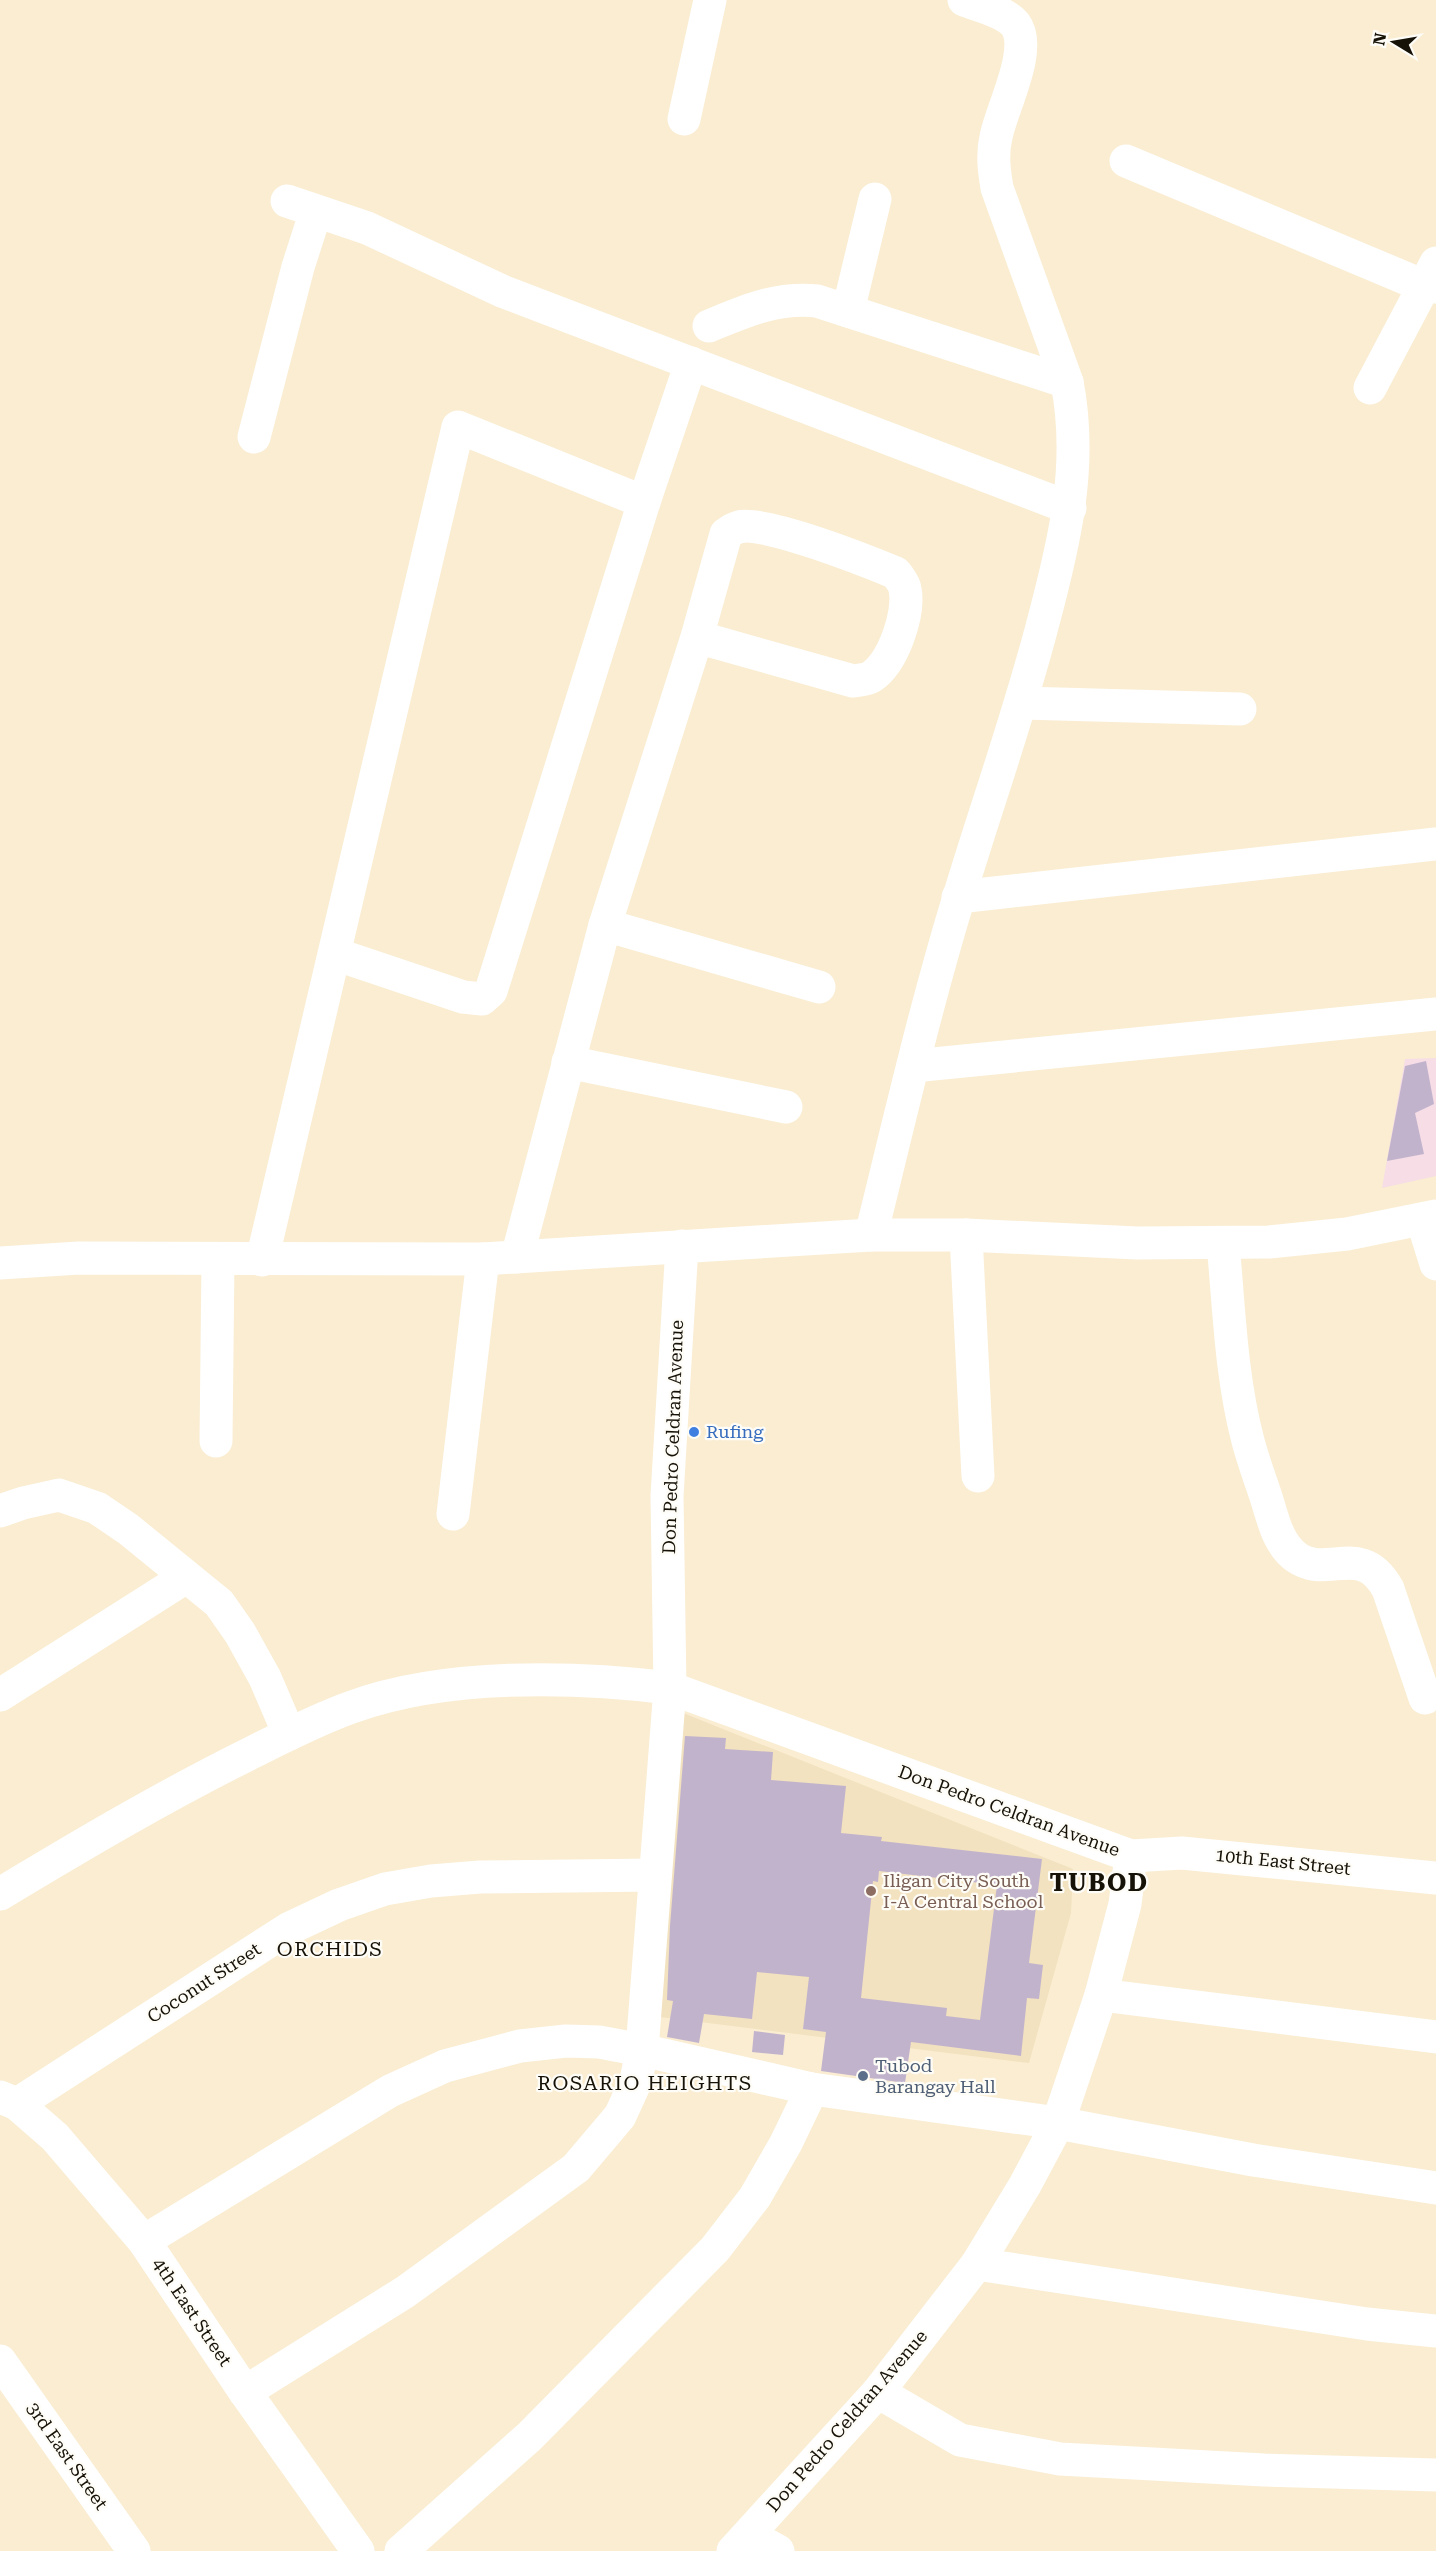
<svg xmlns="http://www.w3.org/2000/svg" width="1436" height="2551" font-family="'Roboto Serif',serif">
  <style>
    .commercial { fill: #f6dde6 }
    .built { fill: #f2e2bf }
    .building { fill: #c2b3cd; fill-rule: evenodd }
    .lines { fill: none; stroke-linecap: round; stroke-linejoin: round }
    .minor { stroke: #fff; stroke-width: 33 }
    .major { stroke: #fff; stroke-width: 33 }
    .shop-dot { fill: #3f7fe0; stroke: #fefcf6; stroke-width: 2 }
    .education-dot { fill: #8d6e63; stroke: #fefcf6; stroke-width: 2 }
    .service-dot { fill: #5c6f8a; stroke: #fefcf6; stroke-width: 2 }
    .labels { text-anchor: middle; stroke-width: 4.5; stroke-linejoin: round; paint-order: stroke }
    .shop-label { font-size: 18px; fill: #366cbe; stroke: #fefcf6; text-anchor: start }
    .street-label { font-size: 18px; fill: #161208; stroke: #fefcf6 }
    .education-label { font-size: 18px; fill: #785e54; stroke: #fefcf6; text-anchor: start }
    .service-label { font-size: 18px; fill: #4e5e75; stroke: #fefcf6; text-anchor: start }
    .neighbourhood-label { font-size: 20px; letter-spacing: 1.5px; fill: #161208; stroke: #fefcf6 }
    .district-label { font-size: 24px; font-weight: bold; letter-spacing: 1.5px; fill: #161208; stroke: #fefcf6 }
  </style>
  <rect width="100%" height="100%" fill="#faedd2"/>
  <path class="commercial" d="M 1436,1058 L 1436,1176 L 1382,1188 L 1405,1059 Z"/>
  <path class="built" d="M 683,1713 L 1073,1869 L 1071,1913 L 1029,2063 L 660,2017 Z"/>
  <g class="building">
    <path d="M 1426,1061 L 1434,1104 L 1415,1113 L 1424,1154 L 1387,1161 L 1405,1066 Z"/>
    <path d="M 685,1736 L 726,1738 L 725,1749 L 773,1752 L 771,1780 L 846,1786 L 841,1833 L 882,1837 L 881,1841 L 1042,1859 L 1029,1963 L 1043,1965 L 1039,1999 L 1027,1998 L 1021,2056 L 911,2042 L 905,2083 L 821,2071 L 826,2032 L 803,2029 L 809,1977 L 757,1972 L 752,2019 L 704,2014 L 699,2043 L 667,2037 L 673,2001 L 667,2000 L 670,1926 ZM 879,1871 L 997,1885 L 980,2020 L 946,2016 L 947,2008 L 861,1998 L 873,1881 L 878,1882 Z"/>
    <path d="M 754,2031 L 785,2035 L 783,2055 L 752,2052 Z"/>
  </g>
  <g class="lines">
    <g class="minor">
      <path d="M 684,119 L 710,0"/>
      <path d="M 1126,161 L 1424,286 L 1436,287"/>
      <path d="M 287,201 L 367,228 L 502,291 L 1070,508"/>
      <path d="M 848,311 L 875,199"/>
      <path d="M 709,326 C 745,311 776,297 817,301 L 1067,382"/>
      <path d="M 1370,388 L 1436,263"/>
      <path d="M 254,437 L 298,267 L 316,211"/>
      <path d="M 1022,703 L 1240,709"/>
      <path d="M 958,897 L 1436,844"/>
      <path d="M 605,925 L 819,987"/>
      <path d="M 335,954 L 463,997 L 482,999 L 491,991 L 644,502 L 691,363"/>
      <path d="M 568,1062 L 786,1107"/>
      <path d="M 913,1066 L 1436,1014"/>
      <path d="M 1422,1219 L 1436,1264"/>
      <path d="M 871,1235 C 899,1122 925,1008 959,897 C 987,804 1020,713 1044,619 C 1065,540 1083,464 1067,382 L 997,188 C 994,170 992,154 996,137 C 1001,109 1034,49 1015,24 C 1004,11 979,6 964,0"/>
      <path d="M 966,1235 L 978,1476"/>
      <path d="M 1223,1243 C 1229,1308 1231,1377 1248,1441 C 1253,1460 1260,1479 1266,1497 C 1273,1518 1277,1543 1296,1557 C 1328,1580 1361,1540 1388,1589 L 1425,1698"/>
      <path d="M 517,1257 L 605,925 L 697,637 L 726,534 C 730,531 735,528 739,527 C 764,520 867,561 896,573 C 899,578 904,583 905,589 C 910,614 893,663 871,677 C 866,680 858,680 853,681 L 697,637"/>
      <path d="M 262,1260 L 458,427 L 644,502"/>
      <path d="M 216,1441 L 218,1259"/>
      <path d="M 0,1511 L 23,1503 L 59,1495 L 97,1508 L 128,1529 L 219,1603 L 240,1633 L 265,1678 L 289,1734"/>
      <path d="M 453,1514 L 483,1259"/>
      <path d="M 0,1695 L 186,1577"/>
      <path d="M 0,1894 C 83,1844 166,1795 253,1752 C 285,1736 318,1719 352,1707 C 445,1673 573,1676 670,1688 L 1131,1856 L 1182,1853 L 1436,1878"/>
      <path d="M 1101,1995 L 1436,2037"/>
      <path d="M 0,2097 L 17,2104 L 55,2137 L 144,2241 L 245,2392 L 358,2551"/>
      <path d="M 17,2104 L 288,1929 L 339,1905 L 385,1889 L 431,1881 L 480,1877 L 655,1875"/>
      <path d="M 144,2241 L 390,2091 L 445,2066 L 520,2046 L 566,2041 L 599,2042 L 642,2050 L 812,2089 L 1058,2123 L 1253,2160 L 1436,2188"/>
      <path d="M 977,2264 L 1367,2324 L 1436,2331"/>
      <path d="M 0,2361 L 134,2551"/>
      <path d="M 245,2392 L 405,2292 L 576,2168 L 620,2116 L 636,2081 L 642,2050 L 670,1688 L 667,1496 L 682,1246"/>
      <path d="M 878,2392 L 960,2440 L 1060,2459 L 1264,2470 L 1436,2475"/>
      <path d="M 749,2535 L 778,2551"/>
      <path d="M 401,2551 L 529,2437 L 715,2249 L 755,2197 L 786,2143 L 812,2089"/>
      <path d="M 733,2551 L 878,2392 L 977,2264 L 1025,2185 L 1058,2123 L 1101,1995 L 1125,1904 L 1131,1856"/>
    </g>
    <path class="major" d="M 0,1263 L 79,1258 L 483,1259 L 871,1235 L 966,1235 L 1137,1243 L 1269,1242 L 1347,1234 L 1436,1216"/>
  </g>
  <circle class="shop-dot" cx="694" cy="1432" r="6"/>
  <circle class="education-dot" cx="871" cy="1891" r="6"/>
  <circle class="service-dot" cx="863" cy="2076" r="6"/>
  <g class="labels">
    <g class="shop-label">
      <text x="706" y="1438">Rufing</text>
    </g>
    <g class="street-label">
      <text transform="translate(673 1437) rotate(-88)" y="6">Don Pedro Celdran Avenue</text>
      <text transform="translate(1009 1811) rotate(20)" y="6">Don Pedro Celdran Avenue</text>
      <text transform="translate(1283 1862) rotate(6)" y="6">10th East Street</text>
      <text transform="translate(204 1983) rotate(-33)" y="6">Coconut Street</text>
      <text transform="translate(192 2312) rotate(56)" y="6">4th East Street</text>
      <text transform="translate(847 2421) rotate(-49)" y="6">Don Pedro Celdran Avenue</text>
      <text transform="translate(67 2456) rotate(55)" y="6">3rd East Street</text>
    </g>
    <g class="education-label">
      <text x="883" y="1887">Iligan City South<tspan x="883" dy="21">I-A Central School</tspan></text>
    </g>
    <g class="service-label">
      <text x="875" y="2072">Tubod<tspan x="875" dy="21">Barangay Hall</tspan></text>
    </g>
    <g class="neighbourhood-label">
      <text x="330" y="1956">ORCHIDS</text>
      <text x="645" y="2090">ROSARIO HEIGHTS</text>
    </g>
    <g class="district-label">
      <text x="1099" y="1891">TUBOD</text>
    </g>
  </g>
  <g transform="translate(1394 42) rotate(281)" stroke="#fefcf6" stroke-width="4.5" paint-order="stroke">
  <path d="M0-4.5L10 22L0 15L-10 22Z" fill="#161208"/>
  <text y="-9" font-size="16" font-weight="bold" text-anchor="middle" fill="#161208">N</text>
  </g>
</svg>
